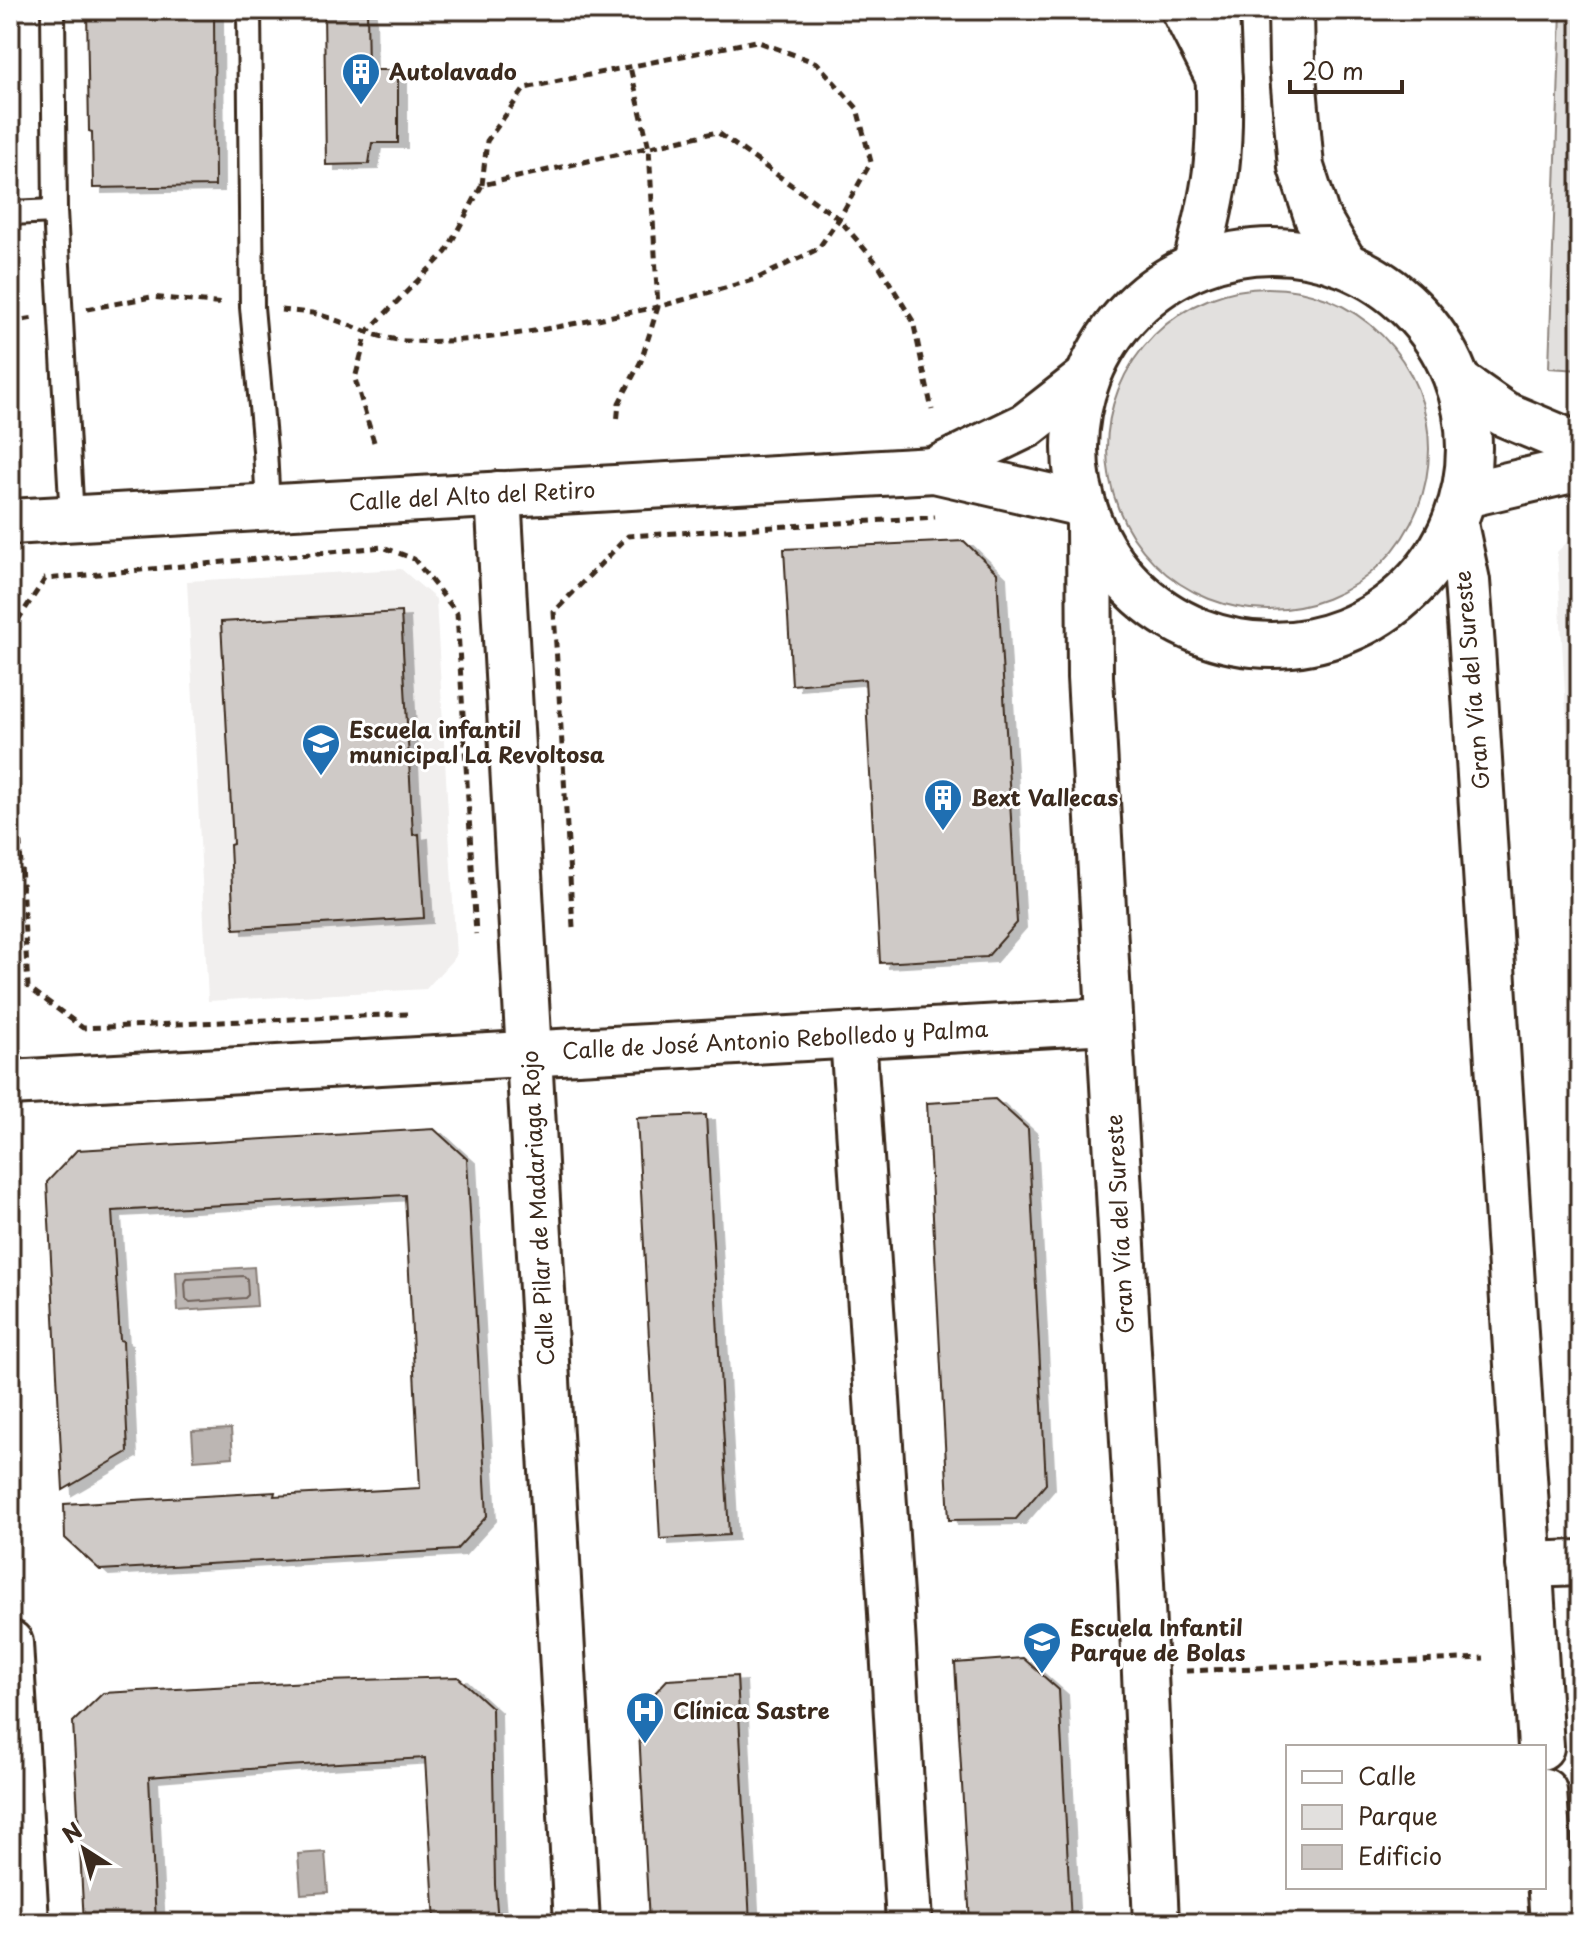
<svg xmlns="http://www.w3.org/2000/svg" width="1590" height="1933" font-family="'Playpen Sans',sans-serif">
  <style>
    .built { fill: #f1efee }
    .green { fill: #e2e0de; stroke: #8e857e; stroke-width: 2 }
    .water { fill: #bcb6b3; stroke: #887e77; stroke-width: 2 }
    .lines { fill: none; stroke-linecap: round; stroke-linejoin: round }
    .shore { stroke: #6f625a; stroke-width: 2 }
    .building { fill: #cfcac7; stroke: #3b2a1e; stroke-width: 2; filter: url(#shadow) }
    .lane-casing { stroke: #3b2a1e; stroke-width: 28 }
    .street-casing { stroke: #3b2a1e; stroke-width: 50 }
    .secondary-casing { stroke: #3b2a1e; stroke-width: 50 }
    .primary-casing { stroke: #3b2a1e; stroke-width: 50 }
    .path { stroke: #3b2a1e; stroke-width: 5; stroke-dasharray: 8 6; stroke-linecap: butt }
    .lane { stroke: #fff; stroke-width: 22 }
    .street { stroke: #fff; stroke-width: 44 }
    .secondary { stroke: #fff; stroke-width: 44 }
    .primary { stroke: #fff; stroke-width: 44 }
    .labels { text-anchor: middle; stroke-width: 6; stroke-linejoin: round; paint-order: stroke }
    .poi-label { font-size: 22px; font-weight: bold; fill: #3b2a1e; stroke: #fff; text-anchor: start }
    .street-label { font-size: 22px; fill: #3b2a1e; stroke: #fff }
  </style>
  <defs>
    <filter id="shadow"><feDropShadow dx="9" dy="5" stdDeviation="0" flood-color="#0004"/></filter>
  </defs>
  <rect width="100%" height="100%" fill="#fff"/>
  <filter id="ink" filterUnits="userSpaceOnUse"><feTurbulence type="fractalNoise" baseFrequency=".0125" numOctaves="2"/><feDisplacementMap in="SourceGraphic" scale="16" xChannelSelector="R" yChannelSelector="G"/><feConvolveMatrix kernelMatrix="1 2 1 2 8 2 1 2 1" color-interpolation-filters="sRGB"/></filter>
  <g filter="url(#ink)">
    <g class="built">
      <path d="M 1580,530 L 1580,962 L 1557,552 Z"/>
      <path d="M 401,569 L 436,599 L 456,956 L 426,989 L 208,1001 L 187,581 Z"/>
    </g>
    <g class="green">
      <path d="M 1561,10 L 1580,10 L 1580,370 L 1549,368 Z"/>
      <circle cx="1268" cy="449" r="161"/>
    </g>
    <g class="water">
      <path d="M 254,1267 L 257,1306 L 178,1311 L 176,1272 Z"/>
      <path d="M 231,1429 L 233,1457 L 194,1460 L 192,1431 Z"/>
      <path d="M 325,1852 L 328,1892 L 301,1894 L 298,1854 Z"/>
    </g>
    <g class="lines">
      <path class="shore" d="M 244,1276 L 247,1279 L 248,1295 L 245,1298 L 190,1302 L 186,1299 L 185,1283 L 187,1279 Z"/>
    </g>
    <g class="building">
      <path d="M 87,10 L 214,10 L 215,186 L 93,188 L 92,132 L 89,131 Z"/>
      <path d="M 324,10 L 367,10 L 368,70 L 398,70 L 398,143 L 372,143 L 369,164 L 326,165 Z"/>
      <path d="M 964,541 L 997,573 L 1017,923 L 987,957 L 880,963 L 865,679 L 792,685 L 784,549 Z"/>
      <path d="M 401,612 L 413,835 L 419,834 L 424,918 L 234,929 L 230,845 L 233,844 L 221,622 Z"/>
      <path d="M 995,1099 L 1028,1129 L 1046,1484 L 1016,1519 L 949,1520 L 927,1103 Z"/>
      <path d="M 706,1115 L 729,1535 L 660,1539 L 637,1118 Z"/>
      <path d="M 434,1129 L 467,1159 L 487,1516 L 456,1550 L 100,1570 L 65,1538 L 64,1504 L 275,1492 L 274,1496 L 420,1488 L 405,1195 L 112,1211 L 120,1340 L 123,1341 L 128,1452 L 63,1490 L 47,1182 L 77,1150 Z"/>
      <path d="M 1023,1658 L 1059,1690 L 1071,1923 L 970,1923 L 955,1663 Z"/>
      <path d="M 737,1676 L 750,1923 L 649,1923 L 638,1711 L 667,1680 Z"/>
      <path d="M 458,1677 L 492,1708 L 495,1885 L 498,1923 L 435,1923 L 425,1758 L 286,1766 L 149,1777 L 156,1923 L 84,1923 L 73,1722 L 103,1693 L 327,1681 Z"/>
    </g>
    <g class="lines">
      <g class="lane-casing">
        <g id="lane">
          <path d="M 53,10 L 55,211 L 72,519"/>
          <path d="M 249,10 L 252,307 L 265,450 L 268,507"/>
          <path d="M 10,213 L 55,211"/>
        </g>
      </g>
      <g class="street-casing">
        <g id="street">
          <path d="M 1461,384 L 1504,414 L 1580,446"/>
          <path d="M 498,494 L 577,1923"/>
          <path d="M 1465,495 L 1580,468"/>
          <path d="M 853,1036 L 890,1596 L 909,1923"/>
          <path d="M 10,1083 L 1108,1021"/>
          <path d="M 1529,1565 L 1580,1563"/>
          <path d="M 10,1643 L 26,1923"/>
        </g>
      </g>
      <g class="secondary-casing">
        <g id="secondary">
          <path d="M 1184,10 L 1219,79"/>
          <path d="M 934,470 L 1027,425 L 1087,378"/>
          <path d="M 10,522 L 934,470 L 1082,504"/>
        </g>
      </g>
      <g class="primary-casing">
        <g id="primary">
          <path d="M 1291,10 L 1292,63 L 1301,167 L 1317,217 L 1344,263"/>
          <circle cx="1272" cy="448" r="197"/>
          <path d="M 1195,266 C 1204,234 1212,202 1216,170 C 1222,119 1218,61 1216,10"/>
          <path d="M 1455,524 L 1467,581 L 1472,648 L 1541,1747"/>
          <path d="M 1089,525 L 1090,677 L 1141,1583 L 1156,1923"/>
          <path d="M 1544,1791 L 1553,1923"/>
        </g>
      </g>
      <g class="path">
        <path d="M 482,185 L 487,141 L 525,88 L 756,41 L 817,63 L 857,108 L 871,162 L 839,219 L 818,249 L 756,279 L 658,307 L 641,361 L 619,403 L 617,424"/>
        <path d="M 87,309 L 151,297 L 224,304"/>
        <path d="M 281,310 C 291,311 302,312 312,313 C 344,320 374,339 407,341 C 487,345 579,322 658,307 L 649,148 L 630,67"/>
        <path d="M 10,322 L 34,318"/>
        <path d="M 374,442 L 355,379 L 367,332 L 446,252 L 482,185 L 717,132 L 839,219 L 880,267 L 913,321 L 932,410"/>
        <path d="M 10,632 L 45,579 L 383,547 L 414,559 L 457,613 L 476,934"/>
        <path d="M 10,673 L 28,987 L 83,1028 L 407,1014"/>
        <path d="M 573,927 L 554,612 L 628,536 L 935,517"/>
        <path d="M 1186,1671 L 1484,1658"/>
      </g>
      <use href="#lane" class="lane"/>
      <use href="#street" class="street"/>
      <use href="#secondary" class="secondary"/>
      <use href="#primary" class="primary"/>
    </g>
  </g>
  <defs>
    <g id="building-pin" transform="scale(2)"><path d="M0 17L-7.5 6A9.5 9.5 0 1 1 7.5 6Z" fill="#1f6fb2" stroke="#fff"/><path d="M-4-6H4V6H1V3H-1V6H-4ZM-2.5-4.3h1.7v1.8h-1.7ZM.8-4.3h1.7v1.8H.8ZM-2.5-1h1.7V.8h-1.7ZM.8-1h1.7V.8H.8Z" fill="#fff"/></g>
    <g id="school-pin" transform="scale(2)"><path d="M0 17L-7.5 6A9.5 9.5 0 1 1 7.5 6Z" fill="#1f6fb2" stroke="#fff"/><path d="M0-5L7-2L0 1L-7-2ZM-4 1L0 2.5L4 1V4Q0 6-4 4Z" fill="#fff"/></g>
    <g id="hospital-pin" transform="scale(2)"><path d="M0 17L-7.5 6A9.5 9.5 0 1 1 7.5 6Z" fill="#1f6fb2" stroke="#fff"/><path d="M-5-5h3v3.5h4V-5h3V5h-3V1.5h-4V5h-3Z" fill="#fff"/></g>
  </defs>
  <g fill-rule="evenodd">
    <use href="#building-pin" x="361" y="72"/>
    <use href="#school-pin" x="321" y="743"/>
    <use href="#building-pin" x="943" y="798"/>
    <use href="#school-pin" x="1042" y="1641"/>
    <use href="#hospital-pin" x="645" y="1711"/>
  </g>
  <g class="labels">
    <g class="poi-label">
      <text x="389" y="80">Autolavado</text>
      <text x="349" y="738">Escuela infantil<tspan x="349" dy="25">municipal La Revoltosa</tspan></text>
      <text x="971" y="806">Bext Vallecas</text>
      <text x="1070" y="1636">Escuela Infantil<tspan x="1070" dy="25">Parque de Bolas</tspan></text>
      <text x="673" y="1719">Clínica Sastre</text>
    </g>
    <g class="street-label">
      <text transform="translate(472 496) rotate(-3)" y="8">Calle del Alto del Retiro</text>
      <text transform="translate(1472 680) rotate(-95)" y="8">Gran Vía del Sureste</text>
      <text transform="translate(775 1040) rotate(-3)" y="8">Calle de José Antonio Rebolledo y Palma</text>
      <text transform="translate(538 1208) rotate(-93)" y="8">Calle Pilar de Madariaga Rojo</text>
      <text transform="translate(1120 1224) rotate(-93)" y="8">Gran Vía del Sureste</text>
    </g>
  </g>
  <rect width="1590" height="1933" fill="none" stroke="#fff" stroke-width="40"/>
  <rect x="20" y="20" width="1550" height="1893" fill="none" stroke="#3b2a1e" stroke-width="3" filter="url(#ink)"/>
  <rect x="1286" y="1745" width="260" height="144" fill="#ffffff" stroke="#b1aaa5" stroke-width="2"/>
  <rect x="1302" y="1771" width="40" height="12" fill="#ffffff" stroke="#b1aaa5" stroke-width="2"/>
  <text x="1358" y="1785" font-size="24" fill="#3b2a1e">Calle</text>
  <rect x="1302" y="1805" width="40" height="24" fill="#e2e0de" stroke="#b1aaa5" stroke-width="2"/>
  <text x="1358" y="1825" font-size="24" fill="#3b2a1e">Parque</text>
  <rect x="1302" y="1845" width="40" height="24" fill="#cfcac7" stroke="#b1aaa5" stroke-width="2"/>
  <text x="1358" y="1865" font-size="24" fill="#3b2a1e">Edificio</text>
  <g transform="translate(84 1849) rotate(324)" stroke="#ffffff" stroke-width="6" paint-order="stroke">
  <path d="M0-6L14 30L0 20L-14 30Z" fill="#3b2a1e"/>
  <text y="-12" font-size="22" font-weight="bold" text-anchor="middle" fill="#3b2a1e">N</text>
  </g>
  <path d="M1290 80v12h112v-12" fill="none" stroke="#3b2a1e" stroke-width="4"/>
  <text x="1302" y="80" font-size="24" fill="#3b2a1e" stroke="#ffffff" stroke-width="6" paint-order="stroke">20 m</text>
</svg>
